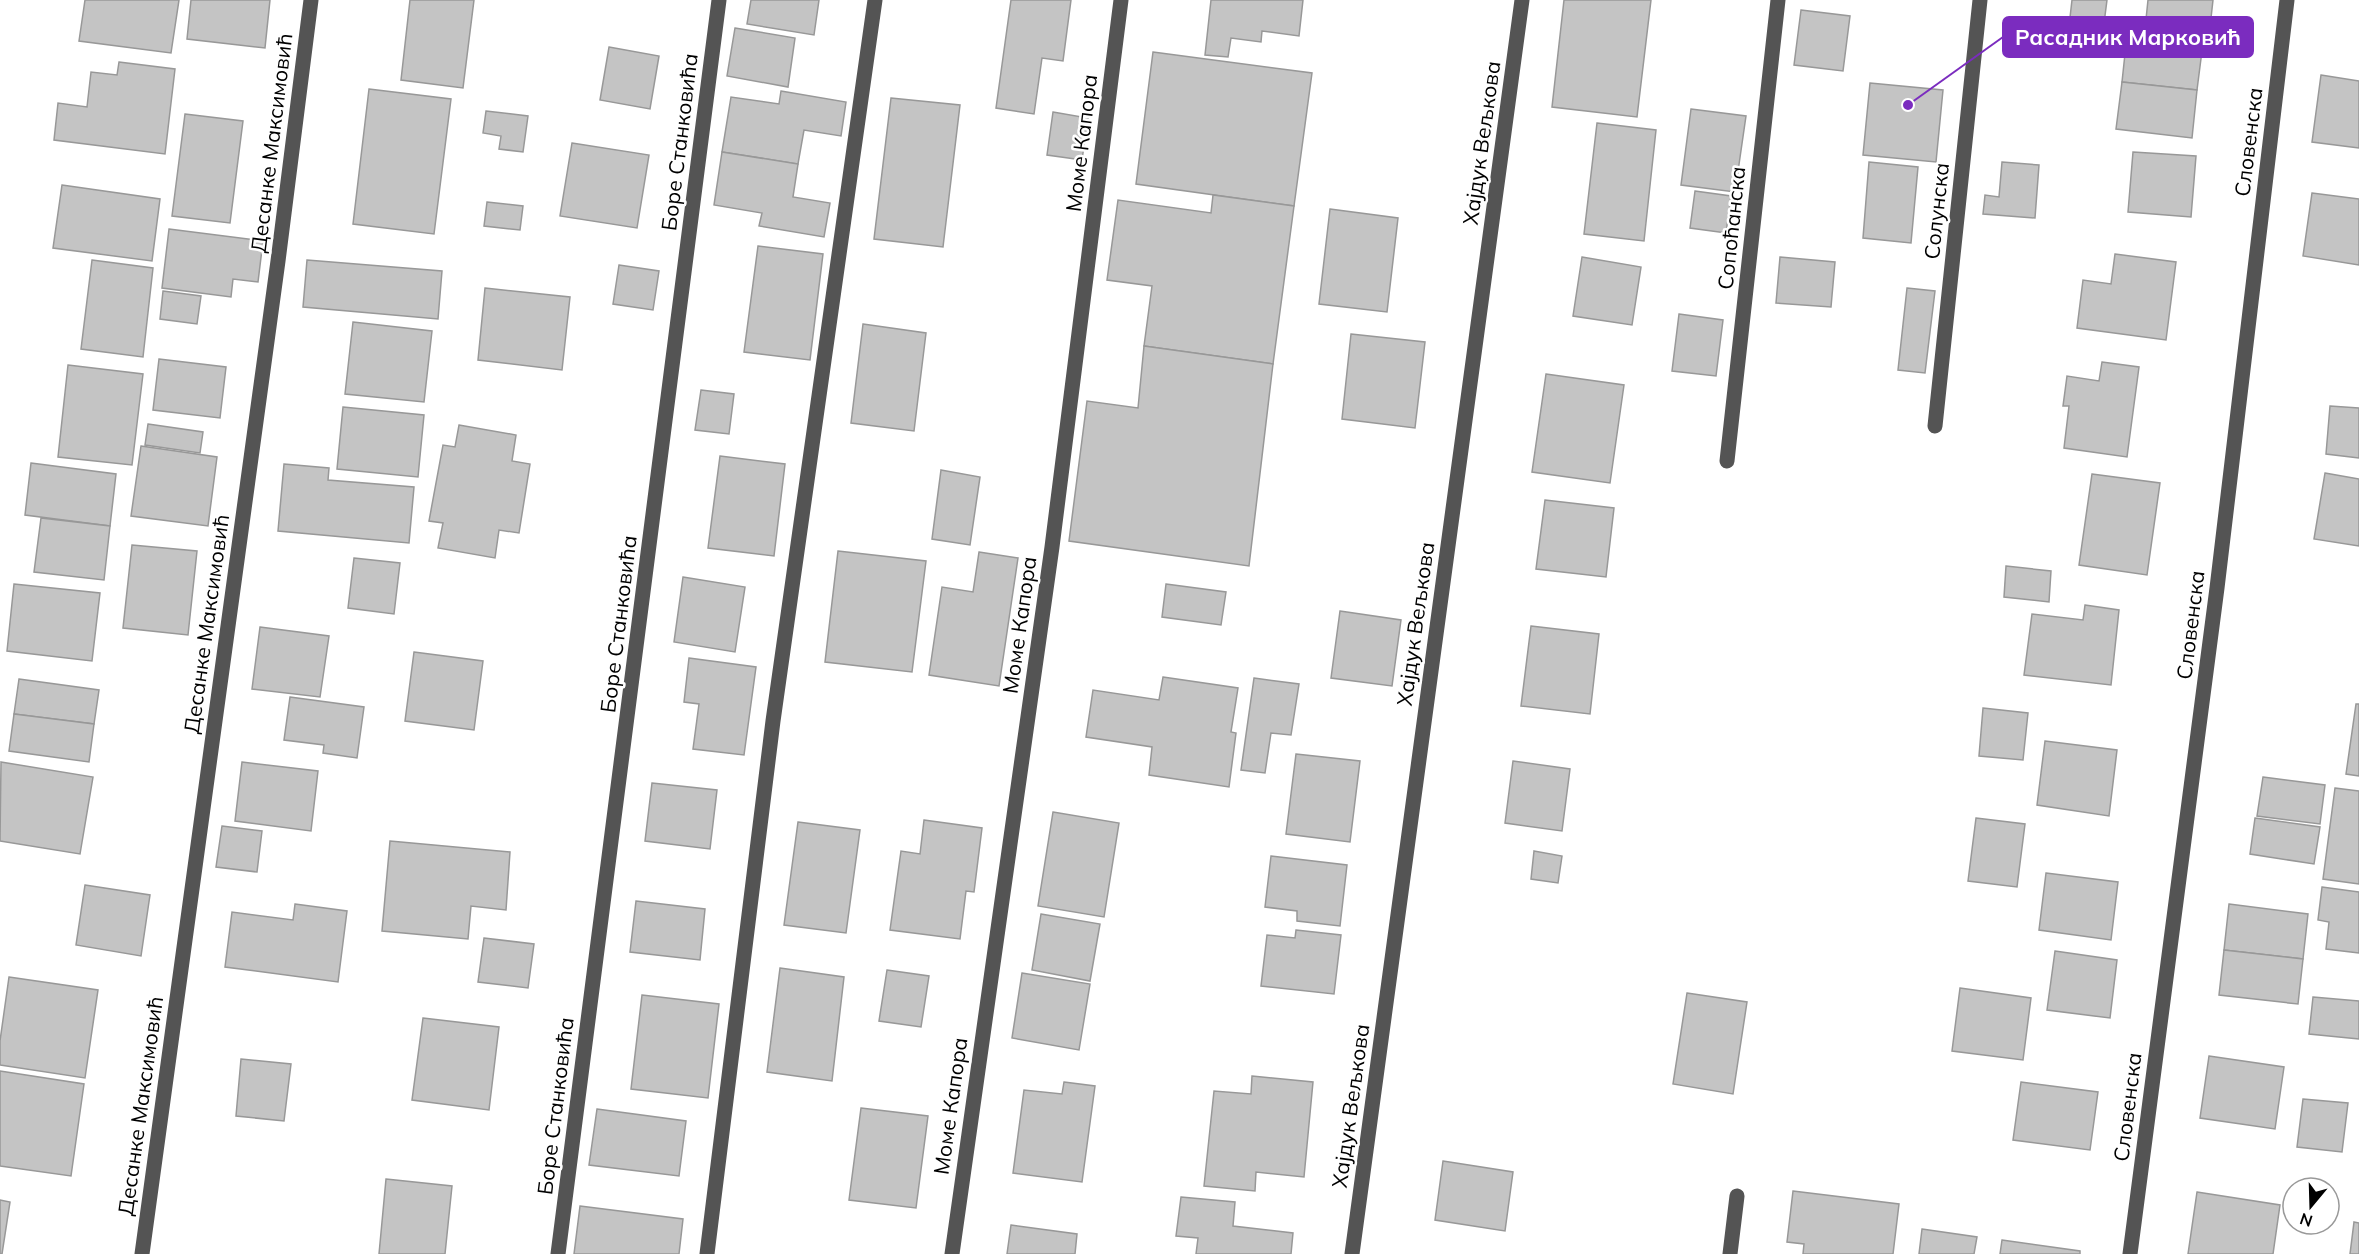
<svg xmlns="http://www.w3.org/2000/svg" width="2359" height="1254" font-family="Mulish,sans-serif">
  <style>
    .building { fill: #c4c4c4; stroke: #989898; stroke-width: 1.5 }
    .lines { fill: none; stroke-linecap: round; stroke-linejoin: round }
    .minor { stroke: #545454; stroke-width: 15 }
    .labels { text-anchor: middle; stroke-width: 5; stroke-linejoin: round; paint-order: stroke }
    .street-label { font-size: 21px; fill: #000; stroke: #fff }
    .leader { fill: none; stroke: #7b2cbf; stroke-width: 2 }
    .callout-dot { fill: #7b2cbf; stroke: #fff; stroke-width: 2 }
    .callout { fill: #7b2cbf; stroke: #7b2cbf; stroke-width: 2 }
    .callout-label { font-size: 22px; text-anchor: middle; font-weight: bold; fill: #fff }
  </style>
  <rect width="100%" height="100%" fill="#fff"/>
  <g class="building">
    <path d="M 85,0 L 179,0 L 171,53 L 79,41 Z"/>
    <path d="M 191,0 L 270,0 L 265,48 L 187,39 Z"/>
    <path d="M 410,0 L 474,0 L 463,88 L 401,80 Z"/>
    <path d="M 751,0 L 819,0 L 814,35 L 747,24 Z"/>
    <path d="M 1011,0 L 1071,0 L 1063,61 L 1042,58 L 1034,114 L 996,108 Z"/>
    <path d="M 1211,0 L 1303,0 L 1299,36 L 1262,31 L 1261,42 L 1231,38 L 1228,57 L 1205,55 Z"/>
    <path d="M 1564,0 L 1651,0 L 1637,117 L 1552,107 Z"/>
    <path d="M 2072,0 L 2107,0 L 2102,39 L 2068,35 Z"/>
    <path d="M 2148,0 L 2213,0 L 2209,36 L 2145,29 Z"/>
    <path d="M 1801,10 L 1850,16 L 1843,71 L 1794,65 Z"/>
    <path d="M 735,28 L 795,38 L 788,87 L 727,76 Z"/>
    <path d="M 2127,35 L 2203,43 L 2197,90 L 2122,82 Z"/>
    <path d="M 609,47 L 659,56 L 650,109 L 600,100 Z"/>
    <path d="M 1153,52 L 1312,73 L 1294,206 L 1136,184 Z"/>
    <path d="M 119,62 L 175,69 L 165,154 L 54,140 L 58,103 L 87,107 L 91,72 L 117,75 Z"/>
    <path d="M 2321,75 L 2359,81 L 2359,148 L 2312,142 Z"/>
    <path d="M 2122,82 L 2197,90 L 2192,138 L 2116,129 Z"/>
    <path d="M 1870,83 L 1943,90 L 1936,162 L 1863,155 Z"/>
    <path d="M 369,89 L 451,99 L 434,234 L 353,224 Z"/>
    <path d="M 781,91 L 846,102 L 841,136 L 804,130 L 798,164 L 722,152 L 731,97 L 779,104 Z"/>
    <path d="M 891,98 L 960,105 L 943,247 L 874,239 Z"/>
    <path d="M 1691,109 L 1746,116 L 1735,192 L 1681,185 Z"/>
    <path d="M 486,111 L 528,116 L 523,152 L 499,149 L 501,136 L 483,133 Z"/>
    <path d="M 1053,112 L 1088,118 L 1082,160 L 1047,155 Z"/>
    <path d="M 185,114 L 243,121 L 230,223 L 172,216 Z"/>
    <path d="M 1597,123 L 1656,130 L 1644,241 L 1584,234 Z"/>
    <path d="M 572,143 L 649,155 L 637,228 L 560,216 Z"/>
    <path d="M 722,152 L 798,164 L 793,197 L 830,203 L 824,237 L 759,226 L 762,213 L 714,205 Z"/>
    <path d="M 2133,152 L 2196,156 L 2191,217 L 2128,212 Z"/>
    <path d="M 1869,162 L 1918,167 L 1911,243 L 1863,238 Z"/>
    <path d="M 2002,162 L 2039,165 L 2035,218 L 1983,214 L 1985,195 L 1999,197 Z"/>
    <path d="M 62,185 L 160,199 L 152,261 L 53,248 Z"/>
    <path d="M 1695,191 L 1731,196 L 1726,233 L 1690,228 Z"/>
    <path d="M 2312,193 L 2359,199 L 2359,265 L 2303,256 Z"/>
    <path d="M 1213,195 L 1294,206 L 1273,364 L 1144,346 L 1152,286 L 1107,280 L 1118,200 L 1211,213 Z"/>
    <path d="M 487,202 L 523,206 L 520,230 L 484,226 Z"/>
    <path d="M 1330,209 L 1398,218 L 1387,312 L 1319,304 Z"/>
    <path d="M 169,229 L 263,241 L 258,282 L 233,279 L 231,297 L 162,288 Z"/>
    <path d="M 758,246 L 823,254 L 810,360 L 744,352 Z"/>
    <path d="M 2115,254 L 2176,262 L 2166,340 L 2077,328 L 2083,280 L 2111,284 Z"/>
    <path d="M 1582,257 L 1641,267 L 1632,325 L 1573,316 Z"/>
    <path d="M 1780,257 L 1835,262 L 1831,307 L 1776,303 Z"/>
    <path d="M 92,260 L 153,268 L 143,357 L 81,349 Z"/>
    <path d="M 307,260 L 442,271 L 438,319 L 303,307 Z"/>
    <path d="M 619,265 L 659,271 L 653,310 L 613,304 Z"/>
    <path d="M 485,288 L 570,297 L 562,370 L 478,360 Z"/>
    <path d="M 1907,288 L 1935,291 L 1925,373 L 1898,370 Z"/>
    <path d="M 163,291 L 201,296 L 197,324 L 160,319 Z"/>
    <path d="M 1679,314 L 1723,320 L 1716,376 L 1672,371 Z"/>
    <path d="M 353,322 L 432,331 L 424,402 L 345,394 Z"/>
    <path d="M 863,324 L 926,333 L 914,431 L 851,423 Z"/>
    <path d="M 1351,334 L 1425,342 L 1415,428 L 1342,419 Z"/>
    <path d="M 1144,346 L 1273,364 L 1249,566 L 1069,541 L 1087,401 L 1138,408 Z"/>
    <path d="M 159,359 L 226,367 L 220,418 L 153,410 Z"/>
    <path d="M 2102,362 L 2139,367 L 2127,457 L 2064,448 L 2069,406 L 2063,406 L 2067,376 L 2099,381 Z"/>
    <path d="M 68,365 L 143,374 L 132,465 L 58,457 Z"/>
    <path d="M 1546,374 L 1624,385 L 1610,483 L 1532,472 Z"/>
    <path d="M 701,390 L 734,394 L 729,434 L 695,430 Z"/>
    <path d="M 2330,406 L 2359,408 L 2359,458 L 2326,454 Z"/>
    <path d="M 343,407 L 424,415 L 418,477 L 337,469 Z"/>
    <path d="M 148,424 L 203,432 L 200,453 L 145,445 Z"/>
    <path d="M 459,425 L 516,435 L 512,461 L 530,464 L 519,533 L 499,530 L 495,558 L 438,548 L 443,523 L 429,521 L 443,445 L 455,447 Z"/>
    <path d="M 141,446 L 217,457 L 208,526 L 131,516 Z"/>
    <path d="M 720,456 L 785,464 L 774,556 L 708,548 Z"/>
    <path d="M 31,463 L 116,474 L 110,526 L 25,515 Z"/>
    <path d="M 284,464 L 329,468 L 328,480 L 414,487 L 409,543 L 278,531 Z"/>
    <path d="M 941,470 L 980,477 L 970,545 L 932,539 Z"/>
    <path d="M 2325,473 L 2359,479 L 2359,546 L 2314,539 Z"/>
    <path d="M 2092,474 L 2160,483 L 2147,575 L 2079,565 Z"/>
    <path d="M 1545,500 L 1614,508 L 1606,577 L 1536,569 Z"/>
    <path d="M 41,518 L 110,526 L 104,580 L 34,572 Z"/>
    <path d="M 132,545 L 197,551 L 188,635 L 123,628 Z"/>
    <path d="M 838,551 L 926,561 L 912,672 L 825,662 Z"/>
    <path d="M 979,552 L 1018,558 L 999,686 L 929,675 L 942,587 L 973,592 Z"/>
    <path d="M 354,558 L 400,563 L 394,614 L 348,608 Z"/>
    <path d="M 2006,566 L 2051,571 L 2049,602 L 2004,597 Z"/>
    <path d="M 683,577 L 745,587 L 735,652 L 674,642 Z"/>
    <path d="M 14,584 L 100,593 L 92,661 L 7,651 Z"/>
    <path d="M 1166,584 L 1226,592 L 1221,625 L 1162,617 Z"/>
    <path d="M 2085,605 L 2119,610 L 2111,685 L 2024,675 L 2032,614 L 2083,620 Z"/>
    <path d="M 1340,611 L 1401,620 L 1392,686 L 1331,678 Z"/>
    <path d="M 1531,626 L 1599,634 L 1590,714 L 1521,706 Z"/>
    <path d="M 260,627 L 329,636 L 320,697 L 252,689 Z"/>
    <path d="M 414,652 L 483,661 L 474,730 L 405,721 Z"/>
    <path d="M 689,658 L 756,667 L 744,755 L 693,749 L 699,704 L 684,702 Z"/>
    <path d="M 1163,677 L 1238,688 L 1231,732 L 1236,733 L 1229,787 L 1149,775 L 1152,747 L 1086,737 L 1093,690 L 1159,700 Z"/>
    <path d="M 1254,678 L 1299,684 L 1291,735 L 1271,733 L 1265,773 L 1241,770 Z"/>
    <path d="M 19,679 L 99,690 L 94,724 L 14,714 Z"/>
    <path d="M 290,697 L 364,707 L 357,758 L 323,753 L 324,745 L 284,740 Z"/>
    <path d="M 2356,704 L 2359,704 L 2359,776 L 2346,774 Z"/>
    <path d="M 1983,708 L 2028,713 L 2023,760 L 1979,756 Z"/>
    <path d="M 14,714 L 94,724 L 89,762 L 9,751 Z"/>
    <path d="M 2045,741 L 2117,750 L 2109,816 L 2037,805 Z"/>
    <path d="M 1296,754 L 1360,761 L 1350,842 L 1286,834 Z"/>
    <path d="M 1513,761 L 1570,769 L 1562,831 L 1505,823 Z"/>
    <path d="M 1,762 L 93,777 L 80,854 L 0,841 Z"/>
    <path d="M 242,762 L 318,771 L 311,831 L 235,821 Z"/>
    <path d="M 2263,777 L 2325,785 L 2320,824 L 2257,816 Z"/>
    <path d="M 652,783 L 717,790 L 710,849 L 645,841 Z"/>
    <path d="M 2335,788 L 2359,791 L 2359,884 L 2323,879 Z"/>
    <path d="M 1053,812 L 1119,823 L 1104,917 L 1038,906 Z"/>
    <path d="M 1976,818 L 2025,824 L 2017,887 L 1968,881 Z"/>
    <path d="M 2255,818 L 2320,827 L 2314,864 L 2250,854 Z"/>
    <path d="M 924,820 L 982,828 L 974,892 L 966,891 L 960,939 L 890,930 L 901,851 L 920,854 Z"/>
    <path d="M 798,822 L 860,830 L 846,933 L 784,925 Z"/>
    <path d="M 222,826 L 262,831 L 257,872 L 216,867 Z"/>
    <path d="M 390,841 L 510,852 L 506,910 L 471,906 L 468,939 L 382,931 Z"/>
    <path d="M 1534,851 L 1562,856 L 1558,883 L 1531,879 Z"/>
    <path d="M 1271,856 L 1347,865 L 1340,926 L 1297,921 L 1297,911 L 1265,907 Z"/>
    <path d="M 2046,873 L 2118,882 L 2111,940 L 2039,930 Z"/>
    <path d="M 85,885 L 150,895 L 141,956 L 76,945 Z"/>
    <path d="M 2322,887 L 2359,892 L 2359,953 L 2326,949 L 2329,922 L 2318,920 Z"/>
    <path d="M 636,901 L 705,909 L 700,960 L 630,952 Z"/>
    <path d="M 295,904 L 347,911 L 338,982 L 225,967 L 232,912 L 293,920 Z"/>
    <path d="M 2229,904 L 2308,914 L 2303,959 L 2224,950 Z"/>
    <path d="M 1041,914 L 1100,924 L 1090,981 L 1032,970 Z"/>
    <path d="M 1296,930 L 1341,935 L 1334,994 L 1261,986 L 1267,935 L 1295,938 Z"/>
    <path d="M 484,938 L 534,944 L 528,988 L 478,982 Z"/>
    <path d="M 2224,950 L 2303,959 L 2298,1004 L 2219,995 Z"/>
    <path d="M 2055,951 L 2117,960 L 2110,1018 L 2047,1010 Z"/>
    <path d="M 780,968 L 844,977 L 832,1081 L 767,1072 Z"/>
    <path d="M 887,970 L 929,976 L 921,1027 L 879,1021 Z"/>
    <path d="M 1022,973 L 1090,984 L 1079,1050 L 1012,1038 Z"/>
    <path d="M 9,977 L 98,990 L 85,1078 L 0,1065 L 0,1041 Z"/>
    <path d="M 1960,988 L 2031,998 L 2023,1060 L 1952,1051 Z"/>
    <path d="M 1687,993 L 1747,1002 L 1733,1094 L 1673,1084 Z"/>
    <path d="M 642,995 L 719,1004 L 708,1098 L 631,1089 Z"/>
    <path d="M 2313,997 L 2359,1001 L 2359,1039 L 2309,1034 Z"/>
    <path d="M 423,1018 L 499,1027 L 489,1110 L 412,1100 Z"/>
    <path d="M 2209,1056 L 2284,1067 L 2275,1129 L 2200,1118 Z"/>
    <path d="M 241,1059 L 291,1064 L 284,1121 L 236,1116 Z"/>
    <path d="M 0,1071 L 84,1084 L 71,1176 L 0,1166 Z"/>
    <path d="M 1252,1076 L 1313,1082 L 1304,1177 L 1256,1172 L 1255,1191 L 1204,1186 L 1214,1091 L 1251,1094 Z"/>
    <path d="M 1064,1082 L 1095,1086 L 1082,1182 L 1013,1173 L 1024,1090 L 1062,1094 Z"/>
    <path d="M 2021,1082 L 2098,1092 L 2090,1150 L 2013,1140 Z"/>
    <path d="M 2303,1099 L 2348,1103 L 2342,1152 L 2297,1147 Z"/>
    <path d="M 861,1108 L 928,1116 L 916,1208 L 849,1200 Z"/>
    <path d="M 597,1109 L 686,1121 L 679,1176 L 589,1165 Z"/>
    <path d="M 1443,1161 L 1513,1172 L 1505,1231 L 1435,1220 Z"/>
    <path d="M 386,1179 L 452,1186 L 445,1254 L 379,1254 Z"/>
    <path d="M 1793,1191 L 1899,1204 L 1893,1254 L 1803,1254 L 1804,1244 L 1787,1242 Z"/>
    <path d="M 2197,1192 L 2280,1205 L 2273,1254 L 2188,1254 Z"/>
    <path d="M 1181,1197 L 1235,1202 L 1233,1226 L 1293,1233 L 1291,1254 L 1196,1254 L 1198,1238 L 1176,1236 Z"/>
    <path d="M 0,1200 L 10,1202 L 2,1254 L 0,1254 Z"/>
    <path d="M 580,1206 L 683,1219 L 679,1254 L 574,1254 Z"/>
    <path d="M 2354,1222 L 2359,1223 L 2359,1254 L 2350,1254 Z"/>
    <path d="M 1011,1225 L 1077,1234 L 1075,1254 L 1007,1254 Z"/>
    <path d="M 1922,1229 L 1977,1237 L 1974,1254 L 1919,1254 Z"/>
    <path d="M 2002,1240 L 2080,1251 L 2080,1254 L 2000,1254 Z"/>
  </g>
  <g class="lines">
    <g class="minor">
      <path d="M 1935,426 L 1980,0"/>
      <path d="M 1727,461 L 1778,0"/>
      <path d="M 142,1254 L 278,261 L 311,0"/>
      <path d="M 558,1254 L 719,0"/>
      <path d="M 707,1254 L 773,721 L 875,0"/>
      <path d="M 952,1254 L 1052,547 L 1121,0"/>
      <path d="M 1352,1254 L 1522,0"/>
      <path d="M 1730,1254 L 1737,1196"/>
      <path d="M 2130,1254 L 2217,588 L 2287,0"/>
    </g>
  </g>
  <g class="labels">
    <g class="street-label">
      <text transform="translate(680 142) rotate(-83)" y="7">Боре Станковића</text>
      <text transform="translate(2249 142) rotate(-83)" y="7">Словенска</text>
      <text transform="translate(272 143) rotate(-83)" y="7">Десанке Максимовић</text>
      <text transform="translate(1082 143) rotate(-83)" y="7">Моме Капора</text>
      <text transform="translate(1482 143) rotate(-82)" y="7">Хајдук Вељкова</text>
      <text transform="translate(1937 211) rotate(-84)" y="7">Солунска</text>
      <text transform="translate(1732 228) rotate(-84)" y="7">Сопоћанска</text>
      <text transform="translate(207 624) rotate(-82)" y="7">Десанке Максимовић</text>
      <text transform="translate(619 624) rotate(-83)" y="7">Боре Станковића</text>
      <text transform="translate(1416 624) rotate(-82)" y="7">Хајдук Вељкова</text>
      <text transform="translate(1020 625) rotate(-82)" y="7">Моме Капора</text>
      <text transform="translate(2191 625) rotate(-83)" y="7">Словенска</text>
      <text transform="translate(141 1106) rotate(-82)" y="7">Десанке Максимовић</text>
      <text transform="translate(556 1106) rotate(-83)" y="7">Боре Станковића</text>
      <text transform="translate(951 1106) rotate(-82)" y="7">Моме Капора</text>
      <text transform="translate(1351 1106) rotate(-82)" y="7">Хајдук Вељкова</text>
      <text transform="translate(2128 1107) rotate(-83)" y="7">Словенска</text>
    </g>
  </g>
  <path class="leader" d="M1908 105L2003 37"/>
  <circle class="callout-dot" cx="1908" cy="105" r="6"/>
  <rect class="callout" x="2003" y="17" width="250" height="40" rx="6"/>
  <g class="callout-label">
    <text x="2128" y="45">Расадник Марковић</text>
  </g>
  <g transform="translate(2311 1206) rotate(199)"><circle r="28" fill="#ffffff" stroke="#999999" stroke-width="1.5"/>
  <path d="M0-4.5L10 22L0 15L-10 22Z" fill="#000000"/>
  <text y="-9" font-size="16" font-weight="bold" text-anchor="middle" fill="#000000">N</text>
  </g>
</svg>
